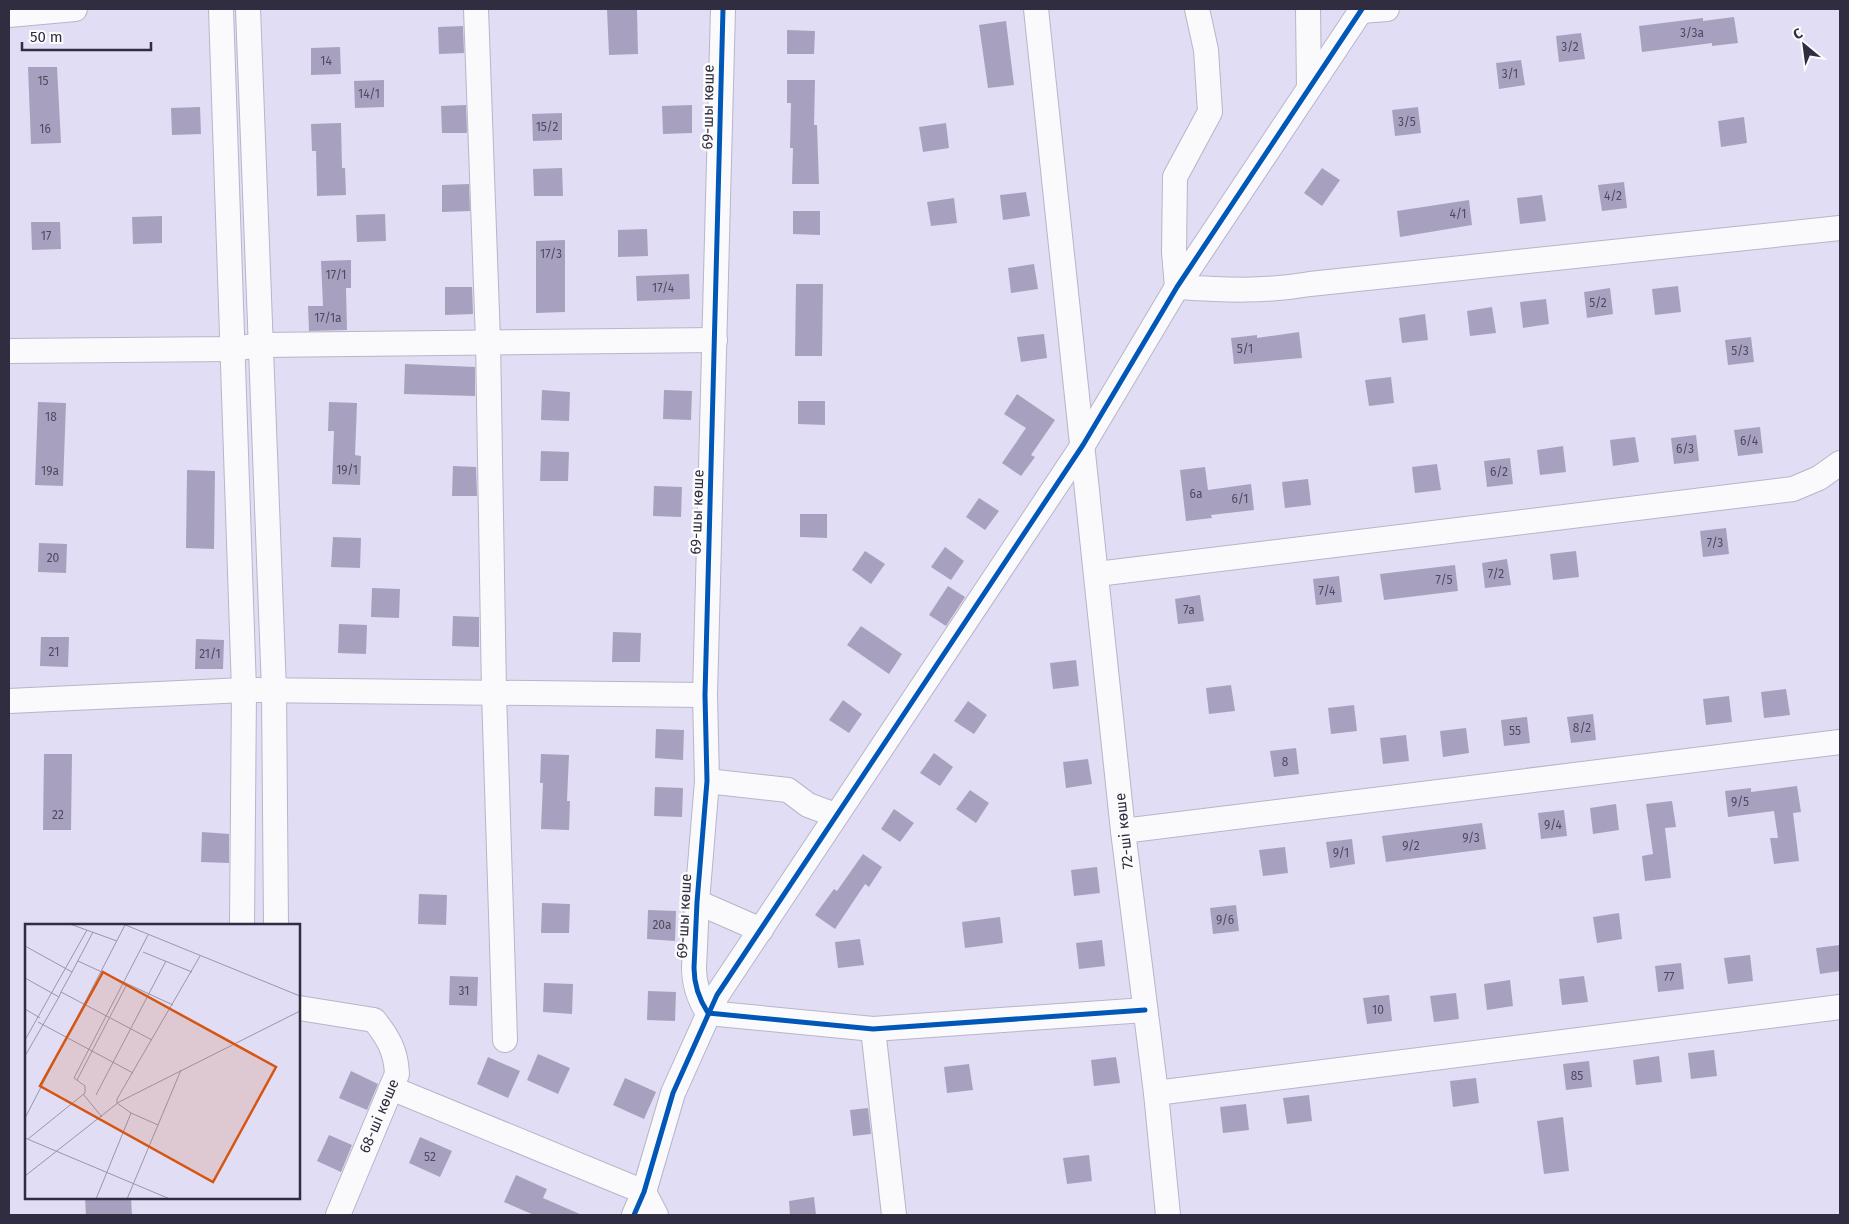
<svg xmlns="http://www.w3.org/2000/svg" width="1849" height="1224" font-family="'Fira Sans',sans-serif">
  <style>
    .building { fill: #a7a1bf }
    .lines { fill: none; stroke-linecap: round; stroke-linejoin: round }
    .minor-casing { stroke: #b8b5c9; stroke-width: 26 }
    .minor { stroke: #fafafd; stroke-width: 24 }
    .cycleway-casing { stroke: #fbfbfb; stroke-width: 8 }
    .cycleway { stroke: #0057b8; stroke-width: 5 }
    .labels { text-anchor: middle; stroke-width: 5; stroke-linejoin: round; paint-order: stroke }
    .number-label { font-size: 12px; fill: #4e4a60 }
    .street-label { font-size: 15px; fill: #302d40; stroke: #fbfbfb }
    .inset-road { fill: none; stroke: #9a97ac; stroke-width: 1 }
    .view { fill: #d65511; fill-opacity: 0.15; stroke: #d65511; stroke-width: 2.5 }
    .inset-edge { fill: none; stroke: #302d40; stroke-width: 2.5 }
  </style>
  <rect width="100%" height="100%" fill="#e0ddf4"/>
  <g class="building">
    <path d="M 607,9 L 637,9 L 638,54 L 609,55 Z"/>
    <path d="M 1734,17 L 1738,43 L 1712,46 L 1712,43 L 1642,52 L 1639,26 L 1703,18 L 1703,21 Z"/>
    <path d="M 1006,21 L 1014,85 L 988,88 L 979,25 Z"/>
    <path d="M 463,26 L 464,53 L 439,54 L 438,27 Z"/>
    <path d="M 787,30 L 815,31 L 814,54 L 787,54 Z"/>
    <path d="M 1581,33 L 1585,59 L 1559,62 L 1556,36 Z"/>
    <path d="M 340,47 L 341,74 L 311,75 L 311,48 Z"/>
    <path d="M 1521,60 L 1525,85 L 1499,89 L 1496,63 Z"/>
    <path d="M 28,67 L 57,67 L 61,143 L 31,144 Z"/>
    <path d="M 384,80 L 384,107 L 355,108 L 354,81 Z"/>
    <path d="M 787,80 L 815,80 L 814,125 L 817,125 L 819,184 L 792,184 L 793,148 L 790,148 L 791,103 L 787,103 Z"/>
    <path d="M 466,105 L 467,133 L 442,133 L 441,106 Z"/>
    <path d="M 692,105 L 692,133 L 663,134 L 662,106 Z"/>
    <path d="M 200,107 L 201,134 L 172,135 L 171,108 Z"/>
    <path d="M 1418,107 L 1421,133 L 1395,136 L 1392,110 Z"/>
    <path d="M 562,113 L 562,140 L 533,141 L 532,114 Z"/>
    <path d="M 1744,117 L 1747,143 L 1721,147 L 1718,121 Z"/>
    <path d="M 341,123 L 342,168 L 345,168 L 346,195 L 317,196 L 316,151 L 312,151 L 311,124 Z"/>
    <path d="M 946,123 L 949,148 L 923,152 L 919,127 Z"/>
    <path d="M 562,168 L 563,196 L 534,196 L 533,169 Z"/>
    <path d="M 1322,168 L 1340,180 L 1322,206 L 1304,193 Z"/>
    <path d="M 1624,182 L 1627,208 L 1602,211 L 1598,185 Z"/>
    <path d="M 469,184 L 470,211 L 442,212 L 442,185 Z"/>
    <path d="M 1026,192 L 1030,216 L 1003,220 L 1000,195 Z"/>
    <path d="M 1542,195 L 1546,221 L 1520,224 L 1517,198 Z"/>
    <path d="M 954,198 L 957,223 L 931,226 L 927,202 Z"/>
    <path d="M 1469,200 L 1472,225 L 1400,237 L 1397,211 Z"/>
    <path d="M 793,211 L 820,211 L 820,235 L 793,234 Z"/>
    <path d="M 385,214 L 386,241 L 357,242 L 356,215 Z"/>
    <path d="M 162,216 L 162,243 L 133,244 L 132,217 Z"/>
    <path d="M 31,222 L 60,222 L 61,249 L 32,250 Z"/>
    <path d="M 647,229 L 648,256 L 618,257 L 618,230 Z"/>
    <path d="M 565,240 L 565,312 L 536,313 L 536,241 Z"/>
    <path d="M 351,260 L 351,288 L 346,288 L 347,330 L 309,331 L 308,306 L 323,306 L 321,261 Z"/>
    <path d="M 1034,264 L 1038,289 L 1011,293 L 1008,268 Z"/>
    <path d="M 689,274 L 690,299 L 637,301 L 636,276 Z"/>
    <path d="M 796,284 L 823,284 L 822,356 L 795,356 Z"/>
    <path d="M 1678,286 L 1681,312 L 1655,315 L 1652,289 Z"/>
    <path d="M 445,287 L 472,287 L 473,314 L 445,315 Z"/>
    <path d="M 1610,288 L 1613,314 L 1587,318 L 1584,292 Z"/>
    <path d="M 1546,299 L 1549,324 L 1523,328 L 1520,302 Z"/>
    <path d="M 1492,307 L 1496,333 L 1470,336 L 1467,311 Z"/>
    <path d="M 1425,314 L 1428,340 L 1402,343 L 1399,318 Z"/>
    <path d="M 1299,332 L 1302,358 L 1234,364 L 1231,338 L 1257,335 L 1257,338 Z"/>
    <path d="M 1044,334 L 1047,358 L 1021,362 L 1017,337 Z"/>
    <path d="M 1751,337 L 1754,362 L 1728,365 L 1725,340 Z"/>
    <path d="M 405,364 L 475,367 L 475,396 L 404,394 Z"/>
    <path d="M 1391,377 L 1394,403 L 1369,406 L 1365,380 Z"/>
    <path d="M 542,390 L 570,392 L 569,421 L 541,420 Z"/>
    <path d="M 664,390 L 692,391 L 691,420 L 663,419 Z"/>
    <path d="M 1017,394 L 1055,420 L 1031,455 L 1035,457 L 1021,476 L 1002,463 L 1026,428 L 1004,414 Z"/>
    <path d="M 798,401 L 825,401 L 825,425 L 798,424 Z"/>
    <path d="M 38,402 L 66,403 L 63,486 L 35,485 Z"/>
    <path d="M 329,402 L 357,403 L 355,455 L 361,456 L 360,485 L 332,484 L 334,431 L 328,431 Z"/>
    <path d="M 1760,427 L 1763,453 L 1738,456 L 1734,430 Z"/>
    <path d="M 1696,435 L 1699,461 L 1674,464 L 1671,438 Z"/>
    <path d="M 1635,437 L 1639,462 L 1613,466 L 1610,440 Z"/>
    <path d="M 1563,446 L 1566,472 L 1540,475 L 1537,450 Z"/>
    <path d="M 541,451 L 569,452 L 568,481 L 540,481 Z"/>
    <path d="M 1510,458 L 1513,484 L 1487,487 L 1484,461 Z"/>
    <path d="M 1437,464 L 1441,490 L 1415,493 L 1412,467 Z"/>
    <path d="M 453,466 L 476,467 L 477,496 L 452,496 Z"/>
    <path d="M 1205,467 L 1208,490 L 1251,484 L 1254,510 L 1211,515 L 1212,518 L 1186,521 L 1180,470 Z"/>
    <path d="M 187,470 L 215,471 L 214,549 L 186,548 Z"/>
    <path d="M 1308,479 L 1311,505 L 1285,508 L 1282,482 Z"/>
    <path d="M 654,486 L 682,487 L 681,517 L 653,516 Z"/>
    <path d="M 979,498 L 999,511 L 985,530 L 966,517 Z"/>
    <path d="M 800,514 L 827,514 L 827,538 L 800,537 Z"/>
    <path d="M 1726,528 L 1729,554 L 1703,557 L 1700,531 Z"/>
    <path d="M 333,537 L 361,538 L 360,568 L 331,567 Z"/>
    <path d="M 39,543 L 67,544 L 66,573 L 38,572 Z"/>
    <path d="M 945,547 L 964,561 L 951,580 L 931,567 Z"/>
    <path d="M 865,551 L 885,564 L 871,584 L 852,570 Z"/>
    <path d="M 1576,551 L 1579,577 L 1553,580 L 1550,554 Z"/>
    <path d="M 1507,559 L 1511,585 L 1485,588 L 1482,563 Z"/>
    <path d="M 1455,565 L 1458,591 L 1384,600 L 1380,574 Z"/>
    <path d="M 1339,576 L 1342,602 L 1316,605 L 1313,579 Z"/>
    <path d="M 948,586 L 965,597 L 946,626 L 929,615 Z"/>
    <path d="M 372,588 L 400,589 L 399,618 L 371,617 Z"/>
    <path d="M 1200,595 L 1204,621 L 1178,624 L 1175,599 Z"/>
    <path d="M 453,616 L 479,617 L 479,647 L 452,646 Z"/>
    <path d="M 339,624 L 367,625 L 366,654 L 338,653 Z"/>
    <path d="M 861,626 L 902,654 L 889,674 L 847,645 Z"/>
    <path d="M 613,632 L 641,633 L 640,662 L 612,662 Z"/>
    <path d="M 41,637 L 69,637 L 68,667 L 40,666 Z"/>
    <path d="M 196,639 L 224,640 L 223,669 L 195,669 Z"/>
    <path d="M 1076,660 L 1079,686 L 1053,689 L 1050,663 Z"/>
    <path d="M 1231,685 L 1235,711 L 1209,714 L 1206,688 Z"/>
    <path d="M 1786,689 L 1790,715 L 1764,718 L 1761,692 Z"/>
    <path d="M 1729,696 L 1732,722 L 1706,725 L 1703,699 Z"/>
    <path d="M 843,700 L 862,714 L 849,733 L 829,720 Z"/>
    <path d="M 968,701 L 987,715 L 974,734 L 954,721 Z"/>
    <path d="M 1354,705 L 1357,731 L 1331,734 L 1328,708 Z"/>
    <path d="M 1593,714 L 1596,740 L 1571,743 L 1567,717 Z"/>
    <path d="M 1527,717 L 1530,743 L 1504,746 L 1501,720 Z"/>
    <path d="M 1466,728 L 1469,753 L 1443,757 L 1440,731 Z"/>
    <path d="M 656,729 L 684,730 L 683,760 L 655,758 Z"/>
    <path d="M 1406,735 L 1409,761 L 1383,764 L 1380,738 Z"/>
    <path d="M 1296,748 L 1299,774 L 1274,777 L 1270,751 Z"/>
    <path d="M 934,753 L 953,767 L 940,786 L 920,773 Z"/>
    <path d="M 44,754 L 72,754 L 71,830 L 43,830 Z"/>
    <path d="M 541,754 L 569,755 L 567,801 L 570,801 L 569,830 L 541,829 L 543,783 L 540,783 Z"/>
    <path d="M 1088,759 L 1092,784 L 1066,788 L 1063,762 Z"/>
    <path d="M 1797,786 L 1801,812 L 1793,813 L 1799,861 L 1774,864 L 1770,838 L 1778,838 L 1774,811 L 1728,817 L 1725,791 L 1751,788 L 1751,792 Z"/>
    <path d="M 655,787 L 683,788 L 682,817 L 654,816 Z"/>
    <path d="M 970,790 L 989,803 L 976,823 L 956,809 Z"/>
    <path d="M 1672,801 L 1676,827 L 1665,828 L 1671,878 L 1645,881 L 1642,856 L 1653,854 L 1646,804 Z"/>
    <path d="M 1616,804 L 1619,830 L 1593,834 L 1590,808 Z"/>
    <path d="M 894,809 L 914,823 L 900,842 L 881,829 Z"/>
    <path d="M 1564,810 L 1567,836 L 1541,839 L 1538,813 Z"/>
    <path d="M 1482,823 L 1486,849 L 1386,862 L 1382,836 Z"/>
    <path d="M 202,832 L 229,834 L 229,863 L 201,862 Z"/>
    <path d="M 1352,839 L 1355,864 L 1330,868 L 1326,842 Z"/>
    <path d="M 1285,847 L 1288,873 L 1263,876 L 1259,850 Z"/>
    <path d="M 863,854 L 882,867 L 869,887 L 865,884 L 835,929 L 815,915 L 834,889 L 837,891 Z"/>
    <path d="M 1097,867 L 1100,893 L 1074,896 L 1071,870 Z"/>
    <path d="M 419,894 L 447,895 L 446,925 L 418,924 Z"/>
    <path d="M 542,903 L 570,904 L 569,933 L 541,933 Z"/>
    <path d="M 1236,905 L 1239,931 L 1213,934 L 1210,908 Z"/>
    <path d="M 648,910 L 676,911 L 675,941 L 647,939 Z"/>
    <path d="M 1619,913 L 1622,939 L 1597,943 L 1593,917 Z"/>
    <path d="M 1000,917 L 1003,943 L 965,948 L 962,922 Z"/>
    <path d="M 860,939 L 864,965 L 838,968 L 835,942 Z"/>
    <path d="M 1102,940 L 1105,966 L 1079,969 L 1076,943 Z"/>
    <path d="M 1840,945 L 1840,971 L 1820,974 L 1816,948 Z"/>
    <path d="M 1750,955 L 1753,981 L 1728,984 L 1724,958 Z"/>
    <path d="M 1681,963 L 1684,989 L 1658,992 L 1655,966 Z"/>
    <path d="M 450,976 L 478,977 L 477,1006 L 449,1005 Z"/>
    <path d="M 1584,976 L 1588,1002 L 1562,1005 L 1559,979 Z"/>
    <path d="M 1510,980 L 1513,1006 L 1487,1010 L 1484,984 Z"/>
    <path d="M 544,983 L 573,984 L 572,1014 L 543,1012 Z"/>
    <path d="M 648,991 L 676,992 L 675,1021 L 647,1020 Z"/>
    <path d="M 1456,993 L 1459,1019 L 1434,1022 L 1430,996 Z"/>
    <path d="M 1389,995 L 1392,1021 L 1367,1024 L 1363,998 Z"/>
    <path d="M 1714,1050 L 1717,1076 L 1691,1079 L 1688,1053 Z"/>
    <path d="M 538,1054 L 570,1068 L 558,1094 L 527,1080 Z"/>
    <path d="M 1659,1056 L 1662,1082 L 1636,1085 L 1633,1060 Z"/>
    <path d="M 488,1057 L 520,1071 L 508,1098 L 477,1084 Z"/>
    <path d="M 1116,1057 L 1120,1083 L 1094,1086 L 1091,1060 Z"/>
    <path d="M 1589,1061 L 1592,1087 L 1566,1090 L 1563,1064 Z"/>
    <path d="M 969,1064 L 973,1090 L 947,1093 L 944,1067 Z"/>
    <path d="M 351,1071 L 378,1084 L 367,1110 L 339,1098 Z"/>
    <path d="M 625,1078 L 656,1092 L 644,1119 L 613,1105 Z"/>
    <path d="M 1476,1078 L 1479,1103 L 1453,1107 L 1450,1081 Z"/>
    <path d="M 1309,1095 L 1312,1121 L 1287,1124 L 1283,1098 Z"/>
    <path d="M 1246,1104 L 1249,1130 L 1223,1133 L 1220,1107 Z"/>
    <path d="M 868,1108 L 871,1134 L 853,1136 L 850,1110 Z"/>
    <path d="M 1563,1117 L 1569,1171 L 1544,1174 L 1537,1121 Z"/>
    <path d="M 329,1135 L 352,1145 L 341,1172 L 317,1161 Z"/>
    <path d="M 420,1137 L 452,1151 L 440,1177 L 409,1163 Z"/>
    <path d="M 1089,1155 L 1092,1181 L 1067,1184 L 1063,1158 Z"/>
    <path d="M 516,1175 L 547,1189 L 543,1198 L 582,1215 L 534,1215 L 504,1202 Z"/>
    <path d="M 814,1197 L 816,1215 L 790,1215 L 789,1201 Z"/>
    <path d="M 85,1198 L 131,1198 L 132,1215 L 86,1215 Z"/>
  </g>
  <g class="lines">
    <g class="minor-casing">
      <g id="minor">
        <path d="M 221,9 L 244,690 L 242,925"/>
        <path d="M 248,9 L 274,690 L 276,925"/>
        <path d="M 476,9 L 488,341 L 494,692 L 505,1040"/>
        <path d="M 723,9 L 705,695 L 707,781 L 697,902 L 694,968 C 694,984 699,999 708,1013 L 873,1029 L 1145,1010"/>
        <path d="M 1036,9 L 1123,831 L 1156,1093 L 1168,1215"/>
        <path d="M 1197,9 L 1206,50 L 1210,112 L 1175,177 L 1174,252 L 1177,287 C 1224,290 1264,292 1310,284 L 1840,228"/>
        <path d="M 1308,9 L 1309,88"/>
        <path d="M 1361,11 L 1387,9"/>
        <path d="M 9,15 L 75,9"/>
        <path d="M 9,351 L 231,349 L 262,345 L 715,340"/>
        <path d="M 1097,574 L 1793,489 L 1819,478 L 1840,463"/>
        <path d="M 9,701 L 244,690 L 705,695"/>
        <path d="M 707,781 L 788,790 L 808,805 L 835,815"/>
        <path d="M 1123,831 L 1840,742"/>
        <path d="M 697,902 L 761,930"/>
        <path d="M 299,1008 L 374,1020 C 388,1037 396,1051 397,1074 L 338,1215"/>
        <path d="M 873,1029 L 894,1215"/>
        <path d="M 391,1088 L 644,1192 L 656,1215"/>
        <path d="M 1156,1093 L 1840,1007"/>
        <path d="M 634,1215 L 644,1192 L 673,1093 L 717,995 L 1083,445 L 1177,287 L 1362,9"/>
      </g>
    </g>
    <use href="#minor" class="minor"/>
    <g class="cycleway-casing">
      <g id="cycleway">
        <path d="M 723,9 L 705,695 L 707,781 L 697,902 L 694,968 C 694,984 699,999 708,1013 L 873,1029 L 1145,1010"/>
        <path d="M 634,1215 L 644,1192 L 673,1093 L 717,995 L 1083,445 L 1177,287 L 1362,9"/>
      </g>
    </g>
    <use href="#cycleway" class="cycleway"/>
  </g>
  <g class="labels">
    <g class="number-label">
      <text x="1692" y="37">3/3а</text>
      <text x="1570" y="51">3/2</text>
      <text x="326" y="65">14</text>
      <text x="1510" y="78">3/1</text>
      <text x="43" y="85">15</text>
      <text x="369" y="98">14/1</text>
      <text x="1407" y="126">3/5</text>
      <text x="547" y="131">15/2</text>
      <text x="45" y="133">16</text>
      <text x="1613" y="200">4/2</text>
      <text x="1458" y="218">4/1</text>
      <text x="46" y="240">17</text>
      <text x="551" y="258">17/3</text>
      <text x="336" y="279">17/1</text>
      <text x="663" y="292">17/4</text>
      <text x="1598" y="307">5/2</text>
      <text x="328" y="322">17/1а</text>
      <text x="1245" y="353">5/1</text>
      <text x="1740" y="355">5/3</text>
      <text x="51" y="421">18</text>
      <text x="1749" y="445">6/4</text>
      <text x="1685" y="453">6/3</text>
      <text x="347" y="474">19/1</text>
      <text x="50" y="475">19а</text>
      <text x="1499" y="476">6/2</text>
      <text x="1196" y="498">6а</text>
      <text x="1240" y="503">6/1</text>
      <text x="1715" y="547">7/3</text>
      <text x="53" y="562">20</text>
      <text x="1496" y="578">7/2</text>
      <text x="1444" y="584">7/5</text>
      <text x="1327" y="595">7/4</text>
      <text x="1189" y="614">7а</text>
      <text x="54" y="656">21</text>
      <text x="210" y="658">21/1</text>
      <text x="1582" y="732">8/2</text>
      <text x="1515" y="735">55</text>
      <text x="1285" y="766">8</text>
      <text x="1740" y="806">9/5</text>
      <text x="58" y="819">22</text>
      <text x="1553" y="829">9/4</text>
      <text x="1471" y="842">9/3</text>
      <text x="1411" y="850">9/2</text>
      <text x="1341" y="857">9/1</text>
      <text x="1225" y="924">9/6</text>
      <text x="662" y="929">20а</text>
      <text x="1669" y="981">77</text>
      <text x="464" y="995">31</text>
      <text x="1378" y="1014">10</text>
      <text x="1577" y="1080">85</text>
      <text x="430" y="1161">52</text>
    </g>
    <g class="street-label">
      <text transform="translate(708 107) rotate(-89)" y="5">69-шы көше</text>
      <text transform="translate(697 512) rotate(-88)" y="5">69-шы көше</text>
      <text transform="translate(1124 831) rotate(-96)" y="5">72-ші көше</text>
      <text transform="translate(684 916) rotate(-87)" y="5">69-шы көше</text>
      <text transform="translate(379 1116) rotate(-67)" y="5">68-ші көше</text>
    </g>
  </g>
  <g transform="translate(25 924)">
    <rect width="275" height="275" fill="#e0ddf4"/>
    <path class="inset-road" d="M 45,0 L 92,17M 98,0 L 275,72M 0,22 L 47,48 L 36,68M 118,28 L 167,48M 53,37 L 148,81M 47,48 L 68,8M 0,54 L 34,73 L 36,68 L 127,116M 0,85 L 15,94M 13,98 L 108,149M 0,116 L 62,6M 0,132 L 34,73M 52,156 L 102,60M 58,170 L 77,193M 71,171 L 141,37M 0,194 L 100,1M 133,201 L 106,189 L 92,179 L 92,175 L 175,32M 0,214 L 145,275M 3,215 L 60,169 L 60,162 L 49,154 L 123,11M 0,252 L 94,178 L 275,87M 71,275 L 106,189M 102,275 L 156,146"/>
    <path class="view" d="M 78,48 L 251,143 L 188,258 L 15,162 Z"/>
    <rect width="275" height="275" class="inset-edge"/>
  </g>
  <rect width="1849" height="1224" fill="none" stroke="#302d40" stroke-width="20"/>
  <g transform="translate(1804 45) rotate(331)" stroke="#fbfbfb" stroke-width="4" paint-order="stroke">
  <path d="M0-4L9 19L0 12L-9 19Z" fill="#302d40"/>
  <text y="-8" font-size="14" font-weight="bold" text-anchor="middle" fill="#302d40">С</text>
  </g>
  <path d="M22 42v8h129v-8" fill="none" stroke="#302d40" stroke-width="2.5"/>
  <text x="30" y="42" font-size="15" fill="#302d40" stroke="#fbfbfb" stroke-width="4" paint-order="stroke">50 m</text>
</svg>
